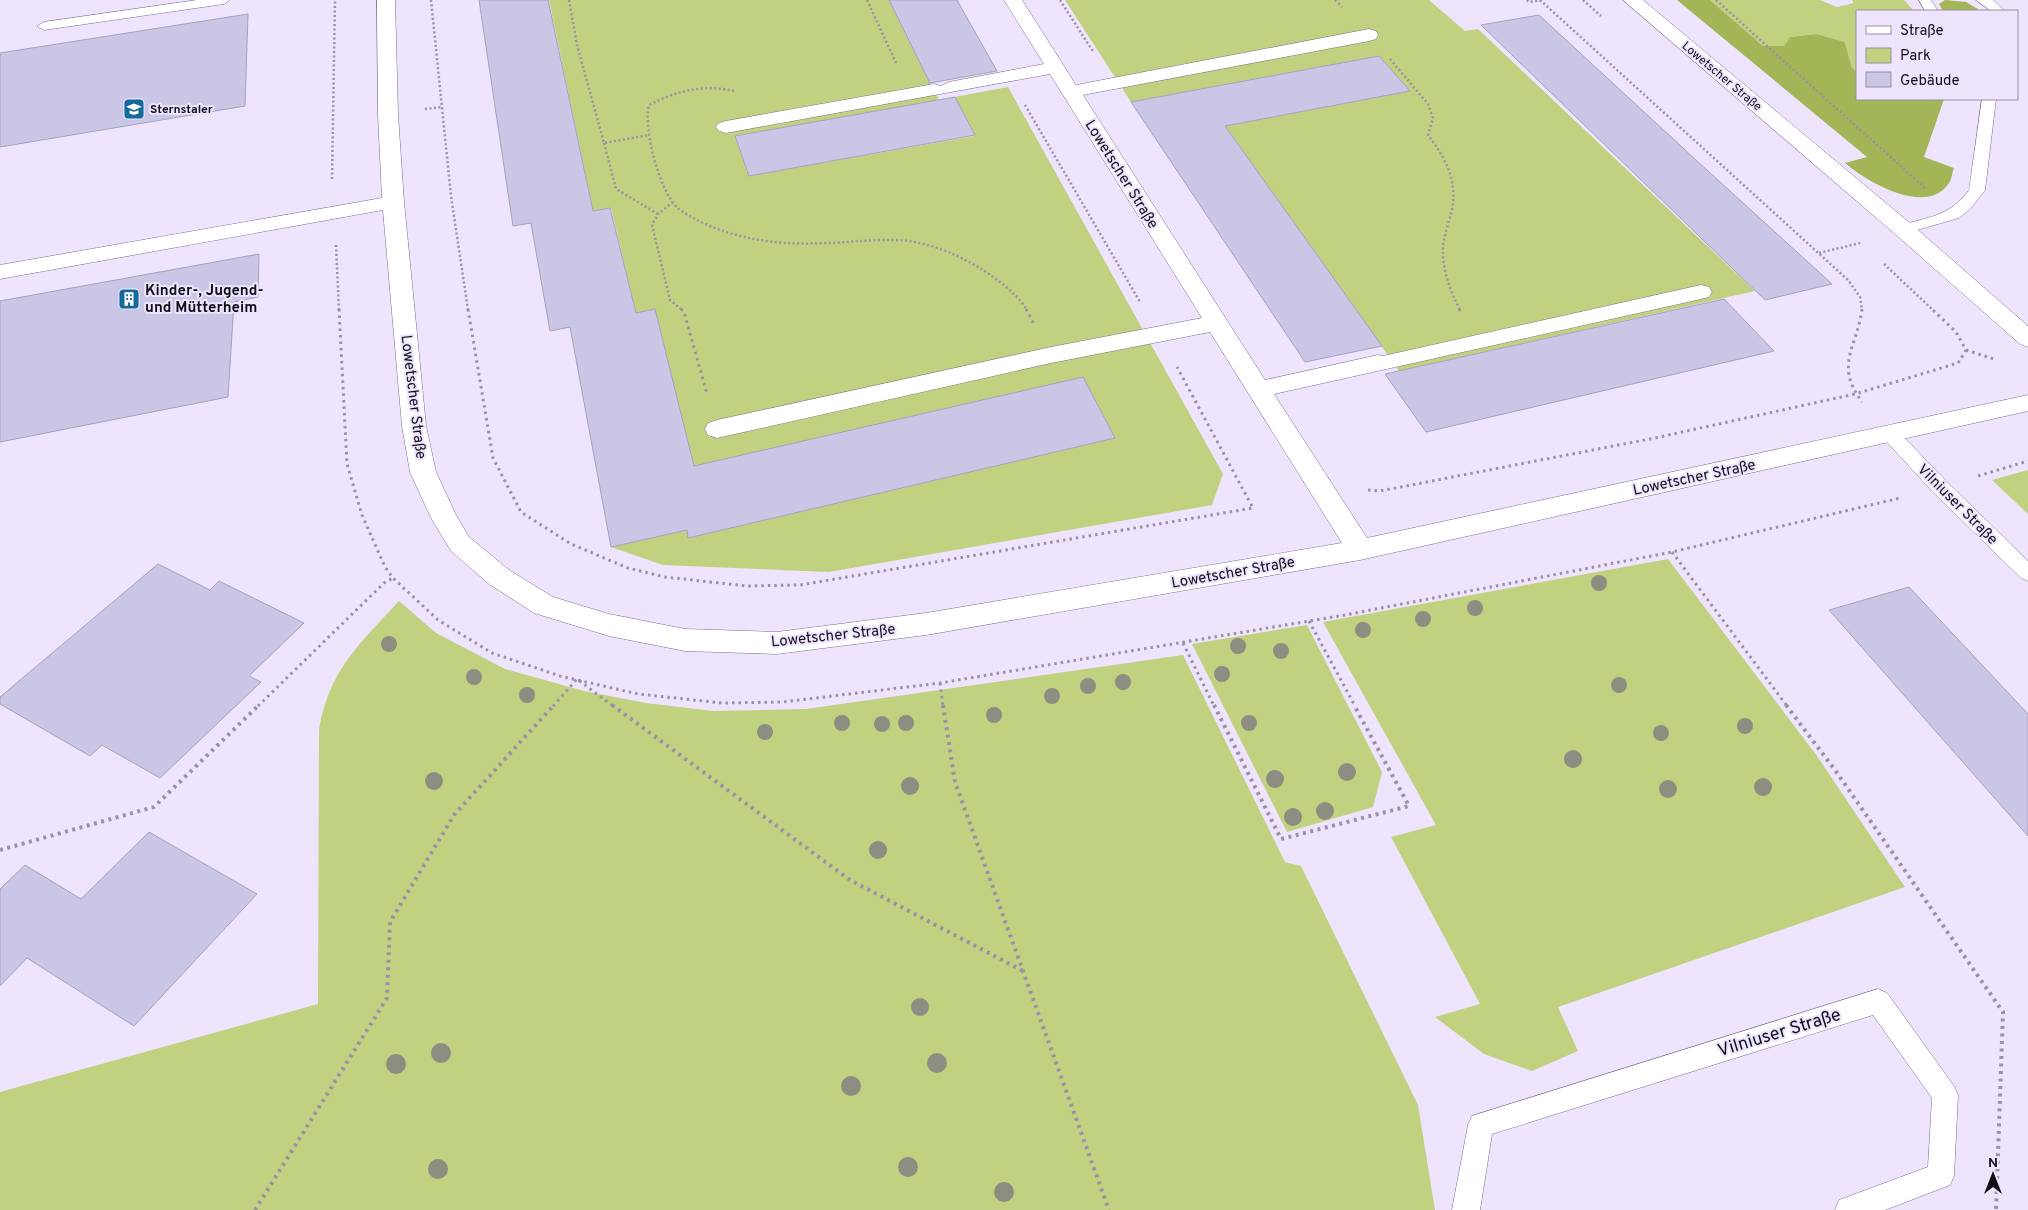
<svg xmlns="http://www.w3.org/2000/svg" width="2028" height="1210" font-family="Overpass,sans-serif">
  <style>
    .green { fill: #c0d280 }
    .forest { fill: #a2b557 }
    .building { fill: #c9c6e6; stroke: #a5a2c1 }
    .lines { fill: none; stroke-linecap: round; stroke-linejoin: round }
    .lane-casing { stroke: #796e8a; stroke-width: 1 }
    .street-casing { stroke: #796e8a; stroke-width: 1 }
    .path-far2 { stroke: #9a92a6; stroke-width: 2.5; stroke-dasharray: 2 2.5; stroke-linecap: butt }
    .path-far1 { stroke: #9a92a6; stroke-width: 3; stroke-dasharray: 2.5 4; stroke-linecap: butt }
    .path { stroke: #9a92a6; stroke-width: 4; stroke-dasharray: 3 4.5; stroke-linecap: butt }
    .lane { fill: #fff; fill-rule: evenodd }
    .street { fill: #fff; fill-rule: evenodd }
    .tree { fill: #8d8d82 }
    .labels { text-anchor: middle; stroke-width: 4; stroke-linejoin: round; paint-order: stroke }
    .far-street-label { font-size: 12px; fill: #130f1a; stroke: #eee4fd }
    .far-poi-label { font-size: 12px; font-weight: bold; fill: #130f1a; stroke: #eee4fd; text-anchor: start }
    .street-label { font-size: 15px; fill: #130f1a; stroke: #eee4fd }
    .poi-label { font-size: 15px; font-weight: bold; fill: #130f1a; stroke: #eee4fd; text-anchor: start }
    .near-street-label { font-size: 18px; fill: #130f1a; stroke: #eee4fd }
  </style>
  <rect width="100%" height="100%" fill="#eee4fd"/>
  <g class="green">
    <path d="M 549,0 L 889,0 L 939,100 L 735,136 L 749,176 L 974,136 L 954,97 L 1008,87 L 1223,474 L 1212,505 L 829,572 L 663,565 L 611,547 L 687,530 L 688,538 L 1115,438 L 694,467 L 655,310 L 636,313 L 611,208 L 593,211 Z"/>
    <path d="M 1065,0 L 1429,0 L 1465,31 L 1478,29 L 1755,291 L 1399,371 L 1225,126 L 1410,91 L 1379,56 L 1131,102 Z"/>
    <path d="M 1710,0 L 1820,0 L 1837,7 L 1854,3 L 1852,0 L 1904,0 L 1914,11 L 1857,11 L 1857,71 L 1852,68 L 1845,42 L 1817,34 L 1790,37 L 1784,46 L 1763,46 Z"/>
    <path d="M 2028,470 L 2028,514 L 1992,480 Z"/>
    <path d="M 1668,559 L 1817,756 L 1905,887 L 1558,1007 L 1578,1051 L 1532,1071 L 1484,1054 L 1435,1017 L 1480,1004 L 1391,837 L 1436,825 L 1323,622 Z"/>
    <path d="M 399,601 L 436,633 L 505,669 L 584,691 L 646,703 L 713,711 L 806,709 L 1183,655 L 1285,862 L 1301,866 L 1418,1105 L 1435,1210 L 0,1210 L 0,1092 L 318,1004 L 319,729 C 330,668 360,644 399,601 Z"/>
    <path d="M 1307,625 L 1382,772 L 1373,807 L 1287,832 L 1192,644 Z"/>
  </g>
  <g class="forest">
    <path d="M 1677,0 L 1710,0 L 1763,46 L 1784,46 L 1790,37 L 1817,34 L 1845,42 L 1852,68 L 1857,71 L 1857,99 L 1944,99 L 1924,157 L 1954,168 C 1952,172 1952,179 1949,183 C 1927,217 1867,182 1845,163 L 1867,157 Z"/>
    <path d="M 1945,0 L 1966,2 L 1981,11 L 1943,11 L 1939,4 Z"/>
  </g>
  <g class="building">
    <path d="M 479,0 L 548,0 L 593,211 L 610,208 L 636,313 L 655,309 L 694,466 L 1083,377 L 1115,438 L 688,538 L 687,530 L 611,547 L 570,327 L 550,331 L 531,223 L 513,226 Z"/>
    <path d="M 889,0 L 957,0 L 997,71 L 930,83 Z"/>
    <path d="M 248,14 L 245,106 L 0,147 L 0,53 Z"/>
    <path d="M 1539,15 L 1696,160 L 1832,284 L 1765,300 L 1481,25 Z"/>
    <path d="M 1379,56 L 1410,91 L 1225,126 L 1382,346 L 1305,362 L 1131,102 Z"/>
    <path d="M 955,97 L 975,135 L 749,176 L 735,136 Z"/>
    <path d="M 259,254 L 258,297 L 234,302 L 228,397 L 0,442 L 0,301 Z"/>
    <path d="M 1724,299 L 1774,351 L 1426,432 L 1385,374 Z"/>
    <path d="M 158,564 L 210,590 L 219,581 L 304,623 L 249,676 L 261,682 L 160,778 L 102,745 L 90,756 L 0,704 L 0,697 Z"/>
    <path d="M 1909,587 L 2028,714 L 2028,836 L 1829,610 Z"/>
    <path d="M 149,832 L 257,894 L 134,1026 L 27,958 L 0,986 L 0,889 L 25,865 L 81,899 Z"/>
  </g>
  <g class="lines">
    <g class="lane-casing">
      <g id="lane">
        <path d="M 197,0 L 230,0 L 224,4 L 44,30 L 37,26 L 44,22 Z"/>
        <path d="M 1919,0 L 1931,0 L 1938,11 L 1925,11 Z"/>
        <path d="M 1976,0 L 1993,0 L 2005,11 L 1991,11 Z"/>
        <path d="M 1982,99 L 1996,99 L 1985,190 L 1971,208 L 1959,218 L 1903,234 L 1897,232 L 1895,229 L 1897,226 C 1929,217 1949,217 1969,190 Z"/>
        <path d="M 1890,428 L 1896,429 L 1947,482 L 2028,561 L 2028,581 L 2021,578 L 1933,492 L 1884,439 L 1881,434 L 1884,429 Z"/>
        <path d="M 1878,989 L 1887,993 L 1954,1086 L 1958,1095 L 1954,1176 L 1950,1185 L 1885,1210 L 1835,1210 L 1839,1200 L 1928,1167 L 1932,1098 L 1873,1015 L 1492,1134 L 1480,1210 L 1452,1210 L 1468,1125 L 1472,1116 Z"/>
      </g>
    </g>
    <g class="street-casing">
      <g id="street">
        <path d="M 377,0 L 395,0 L 398,115 L 404,202 L 426,426 L 436,472 L 456,515 L 469,537 L 509,570 L 553,597 L 609,614 L 685,629 L 777,632 L 926,613 L 1342,543 L 1210,332 L 1051,363 L 717,438 L 708,435 L 705,429 L 708,423 L 717,420 L 1051,347 L 1202,318 L 1050,74 L 726,133 L 719,131 L 716,127 L 719,123 L 726,121 L 934,84 L 941,86 L 949,82 L 1044,64 L 1004,0 L 1022,0 L 1076,85 L 1369,29 L 1376,31 L 1378,35 L 1376,39 L 1369,41 L 1083,95 L 1265,380 L 1378,355 L 1383,356 L 1701,285 L 1709,287 L 1712,292 L 1709,297 L 1701,299 L 1274,394 L 1367,538 L 2028,395 L 2028,411 L 1360,560 L 926,635 L 777,654 L 685,651 L 609,636 L 534,613 L 489,584 L 451,551 L 431,518 L 410,472 L 402,426 L 383,210 L 0,279 L 0,265 L 382,198 L 378,115 Z"/>
        <path d="M 1623,0 L 1643,0 L 1911,224 L 2028,326 L 2028,347 L 2020,344 L 1895,234 Z"/>
      </g>
    </g>
    <g class="path-far2">
      <path d="M 431,0 L 451,196 L 468,310"/>
      <path d="M 569,0 L 577,45 L 604,143 L 649,135"/>
      <path d="M 867,0 L 896,63"/>
      <path d="M 1060,0 L 1094,53"/>
      <path d="M 1335,0 L 1342,7"/>
      <path d="M 1527,0 L 1529,2 L 1541,0"/>
      <path d="M 1540,0 L 1848,280 L 1860,297 L 1862,310"/>
      <path d="M 1583,0 L 1601,16"/>
      <path d="M 1716,0 L 1926,189"/>
      <path d="M 1390,59 L 1428,104 L 1433,118 L 1428,135 C 1445,157 1458,181 1452,210 C 1449,222 1444,235 1443,247 C 1442,269 1450,291 1460,310"/>
      <path d="M 734,91 C 704,84 676,91 649,105 C 643,129 660,195 680,210 C 724,239 777,246 829,243 C 856,242 882,238 909,241 C 936,245 963,257 986,272 C 1001,282 1017,294 1027,310"/>
      <path d="M 1025,105 L 1140,302"/>
      <path d="M 425,109 L 442,107"/>
      <path d="M 604,143 L 616,189 L 658,214"/>
      <path d="M 332,179 L 335,0"/>
      <path d="M 673,202 L 658,214 L 652,225 L 670,300 L 682,310"/>
      <path d="M 336,245 L 339,310"/>
      <path d="M 1819,253 L 1860,243"/>
      <path d="M 1884,264 L 1933,310"/>
    </g>
    <g class="path-far1">
      <path d="M 339,309 L 347,464 L 362,515 L 385,567 L 393,578 L 438,620 L 492,653 L 560,676 L 638,694 L 722,703 L 783,702 L 940,683 L 1345,615 L 1672,552 L 1900,498"/>
      <path d="M 468,309 L 493,458 L 521,512 L 571,544 L 628,568 L 665,577 L 747,586 L 800,585 L 1253,508 L 1177,367"/>
      <path d="M 681,309 L 684,312 L 707,394"/>
      <path d="M 1026,309 L 1034,324"/>
      <path d="M 1459,309 L 1460,311"/>
      <path d="M 1862,309 C 1857,348 1834,364 1862,402"/>
      <path d="M 1966,350 L 1994,359"/>
      <path d="M 1978,476 L 2028,461"/>
      <path d="M 1368,490 L 1380,491 L 1655,438 L 1855,394 L 1958,363 L 1966,350 L 1956,332 L 1932,309"/>
      <path d="M 1672,552 L 1787,706"/>
      <path d="M 1309,621 L 1355,706"/>
      <path d="M 1183,643 L 1214,706"/>
      <path d="M 940,683 L 943,706"/>
      <path d="M 258,706 L 384,583 L 393,578"/>
      <path d="M 553,706 L 577,679 L 613,706"/>
    </g>
    <g class="path">
      <path d="M 612,705 L 850,880 L 1023,971"/>
      <path d="M 943,705 L 955,782 L 1109,1210"/>
      <path d="M 1214,705 L 1281,839 L 1409,806 L 1354,705"/>
      <path d="M 1786,705 L 1835,770 L 2003,1012 L 1996,1210"/>
      <path d="M 0,850 L 154,807 L 259,705"/>
      <path d="M 255,1210 L 387,998 L 390,922 L 454,815 L 554,705"/>
    </g>
    <use href="#lane" class="lane"/>
    <use href="#street" class="street"/>
  </g>
  <g class="tree">
    <circle cx="1599" cy="583" r="8"/>
    <circle cx="1475" cy="608" r="8"/>
    <circle cx="1423" cy="619" r="8"/>
    <circle cx="1363" cy="630" r="8"/>
    <circle cx="389" cy="644" r="8"/>
    <circle cx="1238" cy="646" r="8"/>
    <circle cx="1281" cy="651" r="8"/>
    <circle cx="1222" cy="674" r="8"/>
    <circle cx="474" cy="677" r="8"/>
    <circle cx="1123" cy="682" r="8"/>
    <circle cx="1619" cy="685" r="8"/>
    <circle cx="1088" cy="686" r="8"/>
    <circle cx="527" cy="695" r="8"/>
    <circle cx="1052" cy="696" r="8"/>
    <circle cx="994" cy="715" r="8"/>
    <circle cx="842" cy="723" r="8"/>
    <circle cx="906" cy="723" r="8"/>
    <circle cx="1249" cy="723" r="8"/>
    <circle cx="882" cy="724" r="8"/>
    <circle cx="1745" cy="726" r="8"/>
    <circle cx="765" cy="732" r="8"/>
    <circle cx="1661" cy="733" r="8"/>
    <circle cx="1573" cy="759" r="9"/>
    <circle cx="1347" cy="772" r="9"/>
    <circle cx="1275" cy="779" r="9"/>
    <circle cx="434" cy="781" r="9"/>
    <circle cx="910" cy="786" r="9"/>
    <circle cx="1763" cy="787" r="9"/>
    <circle cx="1668" cy="789" r="9"/>
    <circle cx="1325" cy="811" r="9"/>
    <circle cx="1293" cy="817" r="9"/>
    <circle cx="878" cy="850" r="9"/>
    <circle cx="920" cy="1007" r="9"/>
    <circle cx="441" cy="1053" r="10"/>
    <circle cx="937" cy="1063" r="10"/>
    <circle cx="396" cy="1064" r="10"/>
    <circle cx="851" cy="1086" r="10"/>
    <circle cx="908" cy="1167" r="10"/>
    <circle cx="438" cy="1169" r="10"/>
    <circle cx="1004" cy="1192" r="10"/>
  </g>
  <defs>
    <g id="school-square" transform="scale(1.125)"><rect x="-9" y="-9" width="18" height="18" rx="4" fill="#146a9b" stroke="#eee4fd"/><path d="M0-5L7-2L0 1L-7-2ZM-4 1L0 2.5L4 1V4Q0 6-4 4Z" fill="#fff"/></g>
    <g id="building-square" transform="scale(1.125)"><rect x="-9" y="-9" width="18" height="18" rx="4" fill="#146a9b" stroke="#eee4fd"/><path d="M-4-6H4V6H1V3H-1V6H-4ZM-2.5-4.3h1.7v1.8h-1.7ZM.8-4.3h1.7v1.8H.8ZM-2.5-1h1.7V.8h-1.7ZM.8-1h1.7V.8H.8Z" fill="#fff"/></g>
  </defs>
  <g fill-rule="evenodd">
    <use href="#school-square" x="134" y="109"/>
    <use href="#building-square" x="129" y="299"/>
  </g>
  <g class="labels">
    <g class="far-street-label">
      <text transform="translate(1722 76) rotate(40)" y="4">Lowetscher Straße</text>
    </g>
    <g class="far-poi-label">
      <text x="150" y="113">Sternstaler</text>
    </g>
    <g class="street-label">
      <text transform="translate(1122 174) rotate(58)" y="5">Lowetscher Straße</text>
      <text transform="translate(414 397) rotate(83)" y="5">Lowetscher Straße</text>
      <text transform="translate(1694 477) rotate(-12)" y="5">Lowetscher Straße</text>
      <text transform="translate(1958 504) rotate(45)" y="5">Vilniuser Straße</text>
      <text transform="translate(1233 572) rotate(-10)" y="5">Lowetscher Straße</text>
      <text transform="translate(833 635) rotate(-6)" y="5">Lowetscher Straße</text>
    </g>
    <g class="poi-label">
      <text x="145" y="295">Kinder-, Jugend-<tspan x="145" dy="17">und Mütterheim</tspan></text>
    </g>
    <g class="near-street-label">
      <text transform="translate(1779 1032) rotate(-17)" y="6">Vilniuser Straße</text>
    </g>
  </g>
  <rect x="1856" y="10" width="162" height="90" fill="#eee4fd" stroke="#968fa2"/>
  <rect x="1866" y="26" width="25" height="8" fill="#ffffff" stroke="#968fa2"/>
  <text x="1900" y="35" font-size="15" fill="#130f1a">Straße</text>
  <rect x="1866" y="48" width="25" height="15" fill="#c0d280" stroke="#968fa2"/>
  <text x="1900" y="60" font-size="15" fill="#130f1a">Park</text>
  <rect x="1866" y="72" width="25" height="15" fill="#c9c6e6" stroke="#968fa2"/>
  <text x="1900" y="85" font-size="15" fill="#130f1a">Gebäude</text>
  <g transform="translate(1993 1175)" stroke="#eee4fd" stroke-width="4" paint-order="stroke">
  <path d="M0-4L9 19L0 12L-9 19Z" fill="#130f1a"/>
  <text y="-8" font-size="14" font-weight="bold" text-anchor="middle" fill="#130f1a">N</text>
  </g>
</svg>
